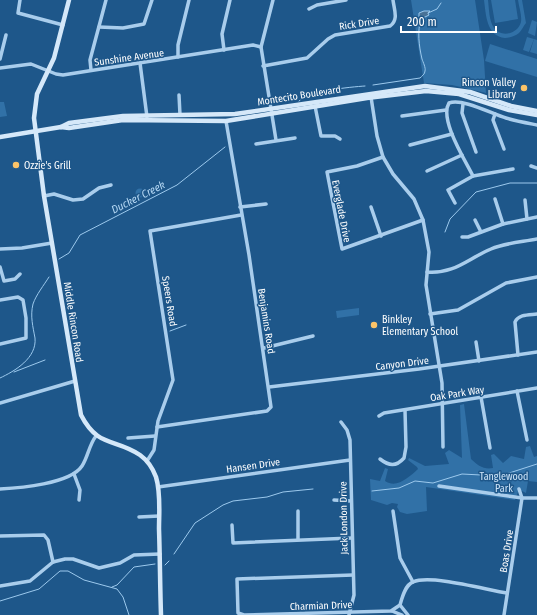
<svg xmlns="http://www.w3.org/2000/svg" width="537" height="615" font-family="'Fira Sans Condensed',sans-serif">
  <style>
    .green { fill: #3171a7 }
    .water { fill: #497296; stroke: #9cc9ed }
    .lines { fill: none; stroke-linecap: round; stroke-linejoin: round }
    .stream { stroke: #9cc9ed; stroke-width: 1 }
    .street { stroke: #a9cdec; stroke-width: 3.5 }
    .secondary { stroke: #d5e8f9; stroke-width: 4.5 }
    .poi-dot { fill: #fbc368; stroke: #1e578a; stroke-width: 1.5 }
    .labels { text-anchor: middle; stroke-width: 3; stroke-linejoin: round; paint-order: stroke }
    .street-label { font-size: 10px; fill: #fff; stroke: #1e578a }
    .poi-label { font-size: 10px; fill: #fff; stroke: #1e578a; text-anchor: start }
    .park-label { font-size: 10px; fill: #cee5f9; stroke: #1e578a }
    .water-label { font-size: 11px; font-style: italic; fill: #b4d7f3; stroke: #1e578a }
  </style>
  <rect width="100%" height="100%" fill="#1e578a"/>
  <g class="green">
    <path d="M 411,0 L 475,0 L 484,60 L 486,93 L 452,85 L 424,83 Z"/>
    <path d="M 484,0 L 488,0 C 489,8 489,21 494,28 C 501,38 518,34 521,22 C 522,15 519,7 518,0 L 522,0 L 526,23 C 524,25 522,30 519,33 C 515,36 510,38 505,38 C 486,36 486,14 484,0 Z"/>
    <path d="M 491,0 L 515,0 L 518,19 L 495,23 Z"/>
    <path d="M 532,20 L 537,22 L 535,36 L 528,33 Z"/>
    <path d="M 527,37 L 534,39 L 529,52 L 523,50 Z"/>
    <path d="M 534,39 L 537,40 L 537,54 L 530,52 Z"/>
    <path d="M 490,44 L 537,59 L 537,77 L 485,61 Z"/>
    <path d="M 0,102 L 4,102 L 7,116 L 0,117 Z"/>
    <circle cx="140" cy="193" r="4.5"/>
    <path d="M 359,308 L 359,315 L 337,318 L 336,311 Z"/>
    <path d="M 464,404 L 471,459 C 477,465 484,470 493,468 L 491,455 L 494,454 L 503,463 L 511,456 L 524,459 L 526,447 L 530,446 L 534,457 L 537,456 L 537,482 L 528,481 L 526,493 L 522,491 L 518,492 L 515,500 L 426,487 L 427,511 L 407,514 L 400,512 L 397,507 L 398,504 L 392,503 L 387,505 L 371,500 L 370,479 L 380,481 L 385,468 L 388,469 L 385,481 C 397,489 409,477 418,469 L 417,467 L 408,460 L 409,458 L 425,466 L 449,464 L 445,453 L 449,450 L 462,458 L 460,405 Z"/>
  </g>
  <path class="water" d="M 424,11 L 430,11 L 428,13 L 429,15 L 421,19 L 419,17 L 419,13 Z"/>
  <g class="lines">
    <g class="stream">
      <path d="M 428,13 L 437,9 L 441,3"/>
      <path d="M 373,85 L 420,78 C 422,76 425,74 425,71 C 426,68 423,62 422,59 C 419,46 417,31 421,19"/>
      <path d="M 299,101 C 308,91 350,87 365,86"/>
      <path d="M 445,232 L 450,219 L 476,192 L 510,183 L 537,183"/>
      <path d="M 59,259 L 69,253 L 80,235 L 177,185 L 225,147"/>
      <path d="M 170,331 L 186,325"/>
      <path d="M 14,372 L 45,360"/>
      <path d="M 0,378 C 15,371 37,358 35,338 C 33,327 30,316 33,304 C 36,295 44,285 49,277"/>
      <path d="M 372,491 L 399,488 L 415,481 L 433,483 L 462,474 L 500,476 L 537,464"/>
      <path d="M 174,554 L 195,523 L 223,505 L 233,501 L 267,497 L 283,492 L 313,489"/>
      <path d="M 165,565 L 169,561"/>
      <path d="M 112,587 L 117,585 L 134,567 L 155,564"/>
      <path d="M 0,601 L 39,589 L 60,571 L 68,571 L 84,580 L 117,589 L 123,597 L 129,615"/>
    </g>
    <g class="street">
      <path d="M 20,0 L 18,13 L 63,25"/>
      <path d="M 273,0 L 261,47 L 276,140"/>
      <path d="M 309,9 L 317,5 L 346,0"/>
      <path d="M 99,27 L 123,28 L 144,24 L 152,0"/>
      <path d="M 224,50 L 222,34 L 230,0"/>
      <path d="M 178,57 L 178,45 L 189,0"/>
      <path d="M 0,59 L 6,35"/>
      <path d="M 140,63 L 147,117"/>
      <path d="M 263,66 L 307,58 L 328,39 L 335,35 L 390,26 C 399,20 394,9 393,0"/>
      <path d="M 0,68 L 31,64 L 56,74 L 63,75 L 253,45 L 261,47"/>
      <path d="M 91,70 L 90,60 L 106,0"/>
      <path d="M 179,95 L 180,115"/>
      <path d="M 371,97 L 377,136 L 383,157 L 393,174 L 414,199 L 423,220 L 429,252 L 426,285 L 442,383 L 443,447"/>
      <path d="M 463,104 L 462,113 L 476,152"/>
      <path d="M 315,106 L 321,136 L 335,136 L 340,139"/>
      <path d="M 495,114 L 493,120 L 504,149"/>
      <path d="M 402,116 L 446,110"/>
      <path d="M 256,144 L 295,138"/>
      <path d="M 410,145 L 452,134"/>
      <path d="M 383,157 L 357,166 L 327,172 L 342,249 L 423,220"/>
      <path d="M 531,166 L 537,168"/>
      <path d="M 427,171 L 462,155"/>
      <path d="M 473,176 C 465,160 439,119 449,103 C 463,98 492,114 506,118 C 516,121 527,123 537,125"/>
      <path d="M 44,196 L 54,194 L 73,200 L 83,199 L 99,188 L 111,185"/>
      <path d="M 495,199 L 503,224"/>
      <path d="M 525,200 L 527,219"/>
      <path d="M 455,203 L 448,190 L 473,176 L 513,169"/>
      <path d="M 240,207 L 266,204"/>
      <path d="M 371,207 L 381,236"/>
      <path d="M 475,220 L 481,232"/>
      <path d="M 462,237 L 468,237 L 503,224 L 537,217"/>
      <path d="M 0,249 L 22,248 L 52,243"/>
      <path d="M 0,267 L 4,281 L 15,279 L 20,274"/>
      <path d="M 427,272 C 455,274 467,259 491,249 C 505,243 522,242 537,239"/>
      <path d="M 0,300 L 18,297 L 23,300 L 26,318 L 26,338 L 0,344"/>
      <path d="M 430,314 L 458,310 L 506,283 L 537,277"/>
      <path d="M 476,342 L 479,361"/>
      <path d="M 264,348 L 313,336"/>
      <path d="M 518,355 L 515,322 C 519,314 529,315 537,314"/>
      <path d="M 269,387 L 419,369 L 537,352"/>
      <path d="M 517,391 L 527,440"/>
      <path d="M 481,397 L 490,448"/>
      <path d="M 0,403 L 75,381"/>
      <path d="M 379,416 L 384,413 L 537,388"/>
      <path d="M 341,422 L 347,430 L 350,440 L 354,595 L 349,615"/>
      <path d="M 157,427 L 267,411 L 271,407 L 249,255 L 226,121"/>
      <path d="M 128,438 L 155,436"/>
      <path d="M 380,459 C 389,466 396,467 404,458 L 406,447 L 405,410"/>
      <path d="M 147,461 L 154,450 L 158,421 L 173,380 L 150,231 L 241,215"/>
      <path d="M 74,474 L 80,490 L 79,500"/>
      <path d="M 439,486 L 522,498 L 537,498"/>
      <path d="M 158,487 L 350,460"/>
      <path d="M 0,489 C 19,488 70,484 82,466 C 88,457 89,445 96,436"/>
      <path d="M 334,500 L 351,501"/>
      <path d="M 298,511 L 298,539"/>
      <path d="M 393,511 L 400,558 L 413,582"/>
      <path d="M 139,517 L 159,516"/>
      <path d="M 232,525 L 233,543 L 352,538"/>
      <path d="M 0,536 L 44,535 L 48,540 L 53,562"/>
      <path d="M 353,575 L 237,579 L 238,613 L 244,615 L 391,611 L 400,605 C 402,598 405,585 413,582 C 430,574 487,590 507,593"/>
      <path d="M 0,586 L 30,581 L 53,562 L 65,559 L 73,559 L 99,568 L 120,563 L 134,555 L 160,554"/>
      <path d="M 400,605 L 408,615"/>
      <path d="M 392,611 L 402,615"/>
      <path d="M 504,615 L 522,498 L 519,489"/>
    </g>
    <g class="secondary">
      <path d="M 69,0 L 54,58 L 37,94 L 34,118 L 44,196 L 81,415 C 98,448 115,438 140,455 C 147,460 153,469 156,477 C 161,493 159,513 159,529 C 160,558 160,586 161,615"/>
      <path d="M 61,127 L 69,123 L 123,116 L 235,114 L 425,86 L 470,92 L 511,106 L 537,111"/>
      <path d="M 0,137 L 61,127 L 69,128 L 123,120 L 226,121 L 367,98 L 426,91 L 459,94 L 509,110 L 537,115"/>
    </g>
  </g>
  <g class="poi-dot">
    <circle cx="524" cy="88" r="4"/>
    <circle cx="16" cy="165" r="4"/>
    <circle cx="374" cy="325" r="4"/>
  </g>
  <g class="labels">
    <g class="street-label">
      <text transform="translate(359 23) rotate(-9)" y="4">Rick Drive</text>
      <text transform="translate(129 57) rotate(-8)" y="4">Sunshine Avenue</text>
      <text transform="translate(299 95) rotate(-9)" y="4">Montecito Boulevard</text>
      <text transform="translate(342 211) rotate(79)" y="4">Everglade Drive</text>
      <text transform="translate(170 301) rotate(81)" y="4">Speers Road</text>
      <text transform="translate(267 321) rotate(81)" y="4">Benjamins Road</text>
      <text transform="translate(74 322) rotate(81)" y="4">Middle Rincon Road</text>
      <text transform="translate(402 363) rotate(-7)" y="4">Canyon Drive</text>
      <text transform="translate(457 393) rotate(-9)" y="4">Oak Park Way</text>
      <text transform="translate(253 465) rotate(-8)" y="4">Hansen Drive</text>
      <text transform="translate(343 518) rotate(-91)" y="4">Jack London Drive</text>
      <text transform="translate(506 551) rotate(-81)" y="4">Boas Drive</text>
      <text transform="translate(321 605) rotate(-2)" y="4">Charmian Drive</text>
    </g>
    <g class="poi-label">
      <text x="516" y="86" text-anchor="end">Rincon Valley<tspan x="516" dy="12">Library</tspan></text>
      <text x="24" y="169">Ozzie's Grill</text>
      <text x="382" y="323">Binkley<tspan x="382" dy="12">Elementary School</tspan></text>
    </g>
    <g class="park-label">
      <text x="504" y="480">Tanglewood<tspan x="504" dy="12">Park</tspan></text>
    </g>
    <g class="water-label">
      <text transform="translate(138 197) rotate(-27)" y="4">Ducker Creek</text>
    </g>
  </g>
  <path d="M401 26v6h95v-6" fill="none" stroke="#ffffff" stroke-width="2"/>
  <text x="407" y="26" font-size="12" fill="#ffffff" stroke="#1e578a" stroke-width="3" paint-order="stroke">200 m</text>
</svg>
